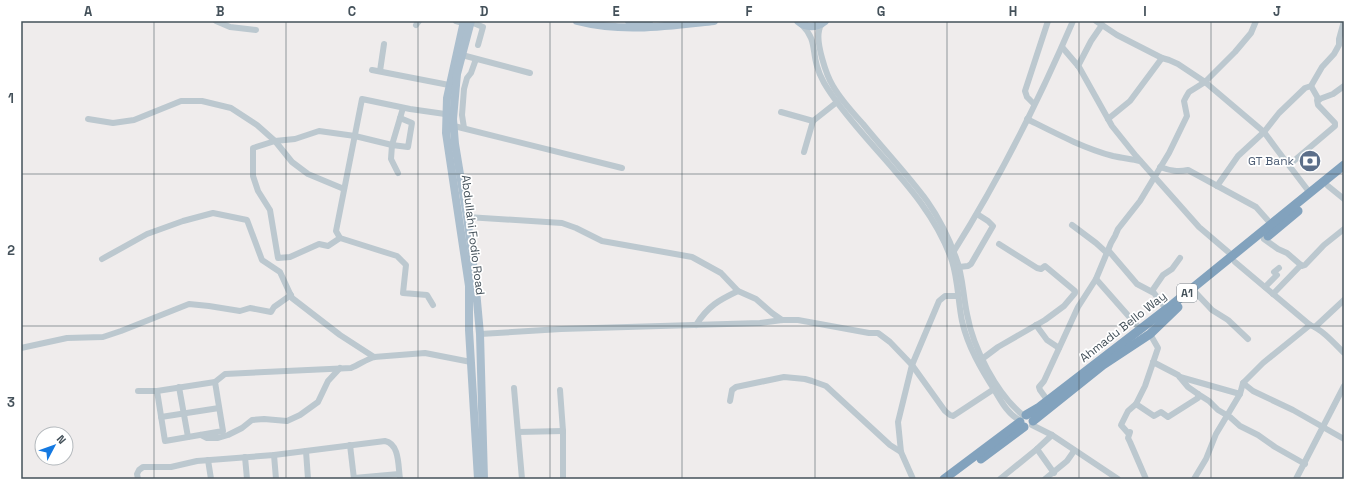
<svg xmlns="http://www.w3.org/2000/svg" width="1365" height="500" font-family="'Space Grotesk',sans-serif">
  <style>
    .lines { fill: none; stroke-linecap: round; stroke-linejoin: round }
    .minor { stroke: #bcc8cf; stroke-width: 6 }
    .major { stroke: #abbecd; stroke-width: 8 }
    .highway { stroke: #82a2bd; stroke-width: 9 }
    .grid { fill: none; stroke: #44515a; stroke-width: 1; stroke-opacity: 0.55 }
    .labels { text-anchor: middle; stroke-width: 3.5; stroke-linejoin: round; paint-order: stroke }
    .shield { fill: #fff; stroke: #7c858c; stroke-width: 1 }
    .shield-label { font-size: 11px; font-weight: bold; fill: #44515a }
    .service-label { font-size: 12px; fill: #4e5e75; stroke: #fff; text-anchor: end }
    .street-label { font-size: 12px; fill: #44515a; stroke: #fff }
    .neatline { fill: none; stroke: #44515a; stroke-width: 1.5 }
    .grid-label { font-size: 13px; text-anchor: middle; font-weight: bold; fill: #44515a }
  </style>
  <rect width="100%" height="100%" fill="#efecec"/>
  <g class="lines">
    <g class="minor">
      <path d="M 216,21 L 230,27 L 256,30"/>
      <path d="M 456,21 L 463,23"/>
      <path d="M 1096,21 L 1117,35 L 1162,58 L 1169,60 L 1178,64 L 1205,82 L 1264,132 L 1278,151 L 1310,193"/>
      <path d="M 471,22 L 483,27 L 478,45"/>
      <path d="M 823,23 C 821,25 819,28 819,31 C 816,43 826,75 833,86 C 841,100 852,112 863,124 C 884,150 907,174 927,201 C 939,218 949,238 956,258 C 963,275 963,296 967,314 C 973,348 997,395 1024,416"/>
      <path d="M 416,25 L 419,21"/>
      <path d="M 802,25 C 816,39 812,49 817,66 C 820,78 827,88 834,98 C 872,152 930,196 952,261 C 958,280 958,301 962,321 C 968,347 981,369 995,391 C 1001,401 1009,416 1020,420"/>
      <path d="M 1062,47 L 1079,67 L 1112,126 L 1136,156 L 1199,227 L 1233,256"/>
      <path d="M 462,55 L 530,73"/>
      <path d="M 1078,66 L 1091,41 L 1102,25"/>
      <path d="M 372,70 L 449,85"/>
      <path d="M 380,71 L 384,44"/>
      <path d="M 1311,86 L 1319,100"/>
      <path d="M 1034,104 L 1027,97 L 1025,91 L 1048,21"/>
      <path d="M 781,112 L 813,121 L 837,102"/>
      <path d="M 88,119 L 113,123 L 134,120 L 181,101 L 202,101 L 231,108 L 257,125 L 275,141 L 292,162 L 308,174 L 344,189"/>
      <path d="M 1027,119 C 1055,133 1083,148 1113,156 C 1122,158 1131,159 1140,161"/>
      <path d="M 1108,119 L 1130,101 L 1162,58"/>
      <path d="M 454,126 L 622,168"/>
      <path d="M 464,128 L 462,115 L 464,89 L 467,78 L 471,73 L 476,59"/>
      <path d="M 804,152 L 813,121"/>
      <path d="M 1289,165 L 1335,126 L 1335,123 L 1318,105 L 1317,100 L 1333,94 L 1344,86"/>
      <path d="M 1160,167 C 1171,171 1178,172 1188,170 L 1256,207 L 1272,225"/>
      <path d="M 398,173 L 391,159 L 392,145 L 408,147 L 412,123 L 400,118"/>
      <path d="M 1217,186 L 1238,156 L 1264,132 L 1279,113 L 1305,88 L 1311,86 L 1322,67 L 1334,54 L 1339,45 L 1339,39 L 1344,21"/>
      <path d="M 1328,186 L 1344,199"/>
      <path d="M 467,217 L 562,223 L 576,228 L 602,241 L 692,257 L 721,273 L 738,291 L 756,299 L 772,313 L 782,320"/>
      <path d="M 1072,225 L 1096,243 L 1107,253"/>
      <path d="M 340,238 L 328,246 L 319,244 L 290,257 L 278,258 L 270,210 L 258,191 L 253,176 L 253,148 L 275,141 L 295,139 L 319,131 L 355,136 L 392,145 L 403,108"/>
      <path d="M 1264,239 L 1278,249 L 1287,253 L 1302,266 L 1305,265 L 1324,245 L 1344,229"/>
      <path d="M 1108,250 L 1137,284 L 1154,293 L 1166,309"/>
      <path d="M 954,251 C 1000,178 1039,100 1073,21"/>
      <path d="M 102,259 L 147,234 L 183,221 L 213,213 L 247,220 L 262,260 L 280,272 L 292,298 L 340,335 L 374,357"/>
      <path d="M 1235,262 L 1310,325 C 1323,330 1334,343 1344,353"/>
      <path d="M 959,267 L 968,266 L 971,264 L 993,226 L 988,221 L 977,214"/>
      <path d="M 1096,279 L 1140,329"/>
      <path d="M 1265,287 L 1277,275 L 1274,272 L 1279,268"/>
      <path d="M 1152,291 L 1163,275 L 1172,269 L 1180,258"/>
      <path d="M 1196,293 L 1212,310 L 1228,320 L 1248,339"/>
      <path d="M 1273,294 L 1301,265"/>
      <path d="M 433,305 L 427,295 L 403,293 L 406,265 L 397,256 L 340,238 L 336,231 L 362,99 L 410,109 L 445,114"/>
      <path d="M 696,325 C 708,306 719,300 738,291"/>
      <path d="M 1036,325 L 1047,340 L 1059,348"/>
      <path d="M 1315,327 L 1344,300"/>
      <path d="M 480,334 L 561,329 L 760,323 L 782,320 L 798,320 L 869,333 L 878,333 L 890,342 L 912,365 L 945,411 L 950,415 L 953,416 L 994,389"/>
      <path d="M 21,348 L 67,338 L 103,337 L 121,331 L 189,304 L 209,306 L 240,311 L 250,308 L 271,312 L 274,307 L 291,295"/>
      <path d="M 982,359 L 998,347 L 1045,320 L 1064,306 L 1075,293 L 1075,291 L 1045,266 L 1041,269 L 1037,268 L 999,244"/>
      <path d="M 1153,362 L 1178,375 L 1188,387 L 1198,394 L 1209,401 L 1218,410 L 1230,417 L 1240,426 L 1258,435 L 1275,447 L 1305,464"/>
      <path d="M 1180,377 L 1240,394"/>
      <path d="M 1243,383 L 1253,391 L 1293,410 L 1344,439"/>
      <path d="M 179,387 L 188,437"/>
      <path d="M 514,388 L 522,479"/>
      <path d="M 560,390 L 563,431 L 563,479"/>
      <path d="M 138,391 L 157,391 L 215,382 L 225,374 L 351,368 C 359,365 365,360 374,357 L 425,353 L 471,362"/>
      <path d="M 157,391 L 165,441 L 223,431 L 215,382"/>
      <path d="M 730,401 L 732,390 L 736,387 L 784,377 L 805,379 L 812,381 L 826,386 L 890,445 L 901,452"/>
      <path d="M 1048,401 L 1040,390 L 1039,387 L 1044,381 L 1078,307 L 1096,279 L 1111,243 L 1115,236 L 1118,229 L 1140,201 L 1169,153 L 1187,116 L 1184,101 L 1186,97 L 1189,92 L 1205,82 L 1235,52 L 1251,33 L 1256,21"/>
      <path d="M 1136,404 L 1154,416 L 1161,412 L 1168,417 L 1198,398 L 1198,394"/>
      <path d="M 161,417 L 219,408"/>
      <path d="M 1032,425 L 1052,435 L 1118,479"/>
      <path d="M 518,432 L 563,431"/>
      <path d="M 201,435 L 207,438 L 218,438 L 228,435 L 242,428 L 252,420 L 264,419 L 287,421 L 300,415 L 318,402 L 328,381 L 340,368"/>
      <path d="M 350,445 L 354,479"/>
      <path d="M 1037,449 L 1054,473"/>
      <path d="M 306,451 L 308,479"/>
      <path d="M 274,455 L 276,479"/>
      <path d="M 245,457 L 247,479"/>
      <path d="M 208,460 L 211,479"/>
      <path d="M 354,478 L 399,474"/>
      <path d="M 138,479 L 137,474 L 139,470 L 143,467 L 171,467 L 197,461 L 274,455 L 385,441 C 400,444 398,467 400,479"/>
      <path d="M 913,479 L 901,452 L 898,422 L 912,365 L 939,301 L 945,296 L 958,296"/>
      <path d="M 1000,479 L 1037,449 L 1052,435"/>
      <path d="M 1045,479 L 1067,461 L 1074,451"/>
      <path d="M 1146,479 L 1130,442 L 1128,438 L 1130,432 L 1128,433 L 1121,425 L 1128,411 L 1136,404 L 1145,386 L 1158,348 L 1150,334"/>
      <path d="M 1194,479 L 1206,459 L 1216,434 L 1240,394 L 1243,383 L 1263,363 L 1310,325"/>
      <path d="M 1296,479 L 1344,386"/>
    </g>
    <g class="major">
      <path d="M 464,21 L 447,98 L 446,133 L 469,286 L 469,330 L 478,479"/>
      <path d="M 471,21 L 457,74 L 453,119 L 455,144 L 467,217 L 475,279 L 480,334 L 484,479"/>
      <path d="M 577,21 C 623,33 668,26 714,21"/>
      <path d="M 629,21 L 649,21"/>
      <path d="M 798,21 C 806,28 816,28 825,21"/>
    </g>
    <g class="highway">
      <path d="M 1268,236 L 1298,211"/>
      <path d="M 1026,415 L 1038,408 L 1173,304 L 1344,165"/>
      <path d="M 1033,421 L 1103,365 L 1150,334 L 1178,307"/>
      <path d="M 981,459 L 1024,427"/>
      <path d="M 944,479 L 1020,422"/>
    </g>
  </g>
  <path class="grid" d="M 154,21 L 154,479M 286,21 L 286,479M 418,21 L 418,479M 550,21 L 550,479M 682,21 L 682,479M 815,21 L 815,479M 947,21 L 947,479M 1079,21 L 1079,479M 1211,21 L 1211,479M 21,174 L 1344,174M 21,326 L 1344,326"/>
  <defs>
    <g id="bank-disc" transform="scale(1.15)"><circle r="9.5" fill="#5c6f8a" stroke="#fff"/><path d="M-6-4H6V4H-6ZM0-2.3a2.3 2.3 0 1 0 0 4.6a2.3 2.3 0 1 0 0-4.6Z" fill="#fff"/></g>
  </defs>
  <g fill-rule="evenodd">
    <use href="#bank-disc" x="1310" y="161"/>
  </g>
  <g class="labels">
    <rect class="shield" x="1177" y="284" width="20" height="18" rx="3"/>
    <g class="shield-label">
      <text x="1187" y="297">A1</text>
    </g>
    <g class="service-label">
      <text x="1294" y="165">GT Bank</text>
    </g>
    <g class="street-label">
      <text transform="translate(473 235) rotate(83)" y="4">Abdullahi Fodio Road</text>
      <text transform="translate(1123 327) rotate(-38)" y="4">Ahmadu Bello Way</text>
    </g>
  </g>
  <rect width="1365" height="500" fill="none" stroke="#ffffff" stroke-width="44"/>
  <g transform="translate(54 446) rotate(49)"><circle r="19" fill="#ffffff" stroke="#b4b9bd"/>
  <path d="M0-3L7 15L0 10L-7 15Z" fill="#1579e1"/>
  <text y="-6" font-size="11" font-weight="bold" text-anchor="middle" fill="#44515a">N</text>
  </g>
  <rect x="22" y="22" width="1321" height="456" class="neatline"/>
  <g class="grid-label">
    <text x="88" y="16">A</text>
    <text x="220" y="16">B</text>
    <text x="352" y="16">C</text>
    <text x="484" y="16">D</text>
    <text x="616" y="16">E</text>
    <text x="749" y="16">F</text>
    <text x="881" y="16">G</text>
    <text x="1013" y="16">H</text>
    <text x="1145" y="16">I</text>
    <text x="1277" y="16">J</text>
    <text x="11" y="103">1</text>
    <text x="11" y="255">2</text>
    <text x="11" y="407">3</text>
  </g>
</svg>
